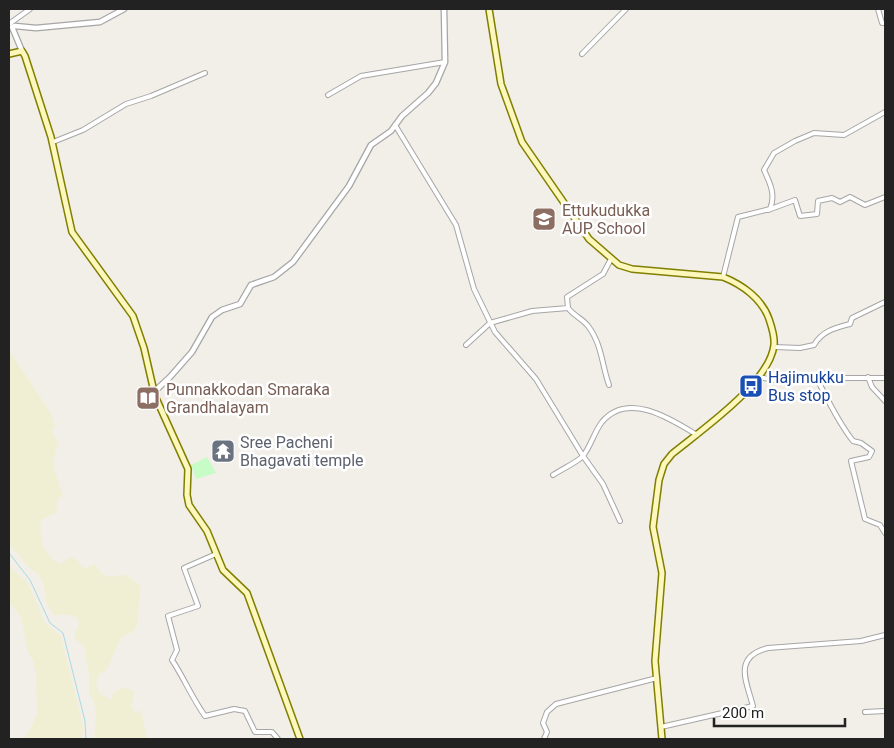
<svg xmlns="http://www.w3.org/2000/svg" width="894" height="748" font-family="Roboto,sans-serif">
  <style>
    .farmland { fill: #f1efd3 }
    .park { fill: #c8fcc6 }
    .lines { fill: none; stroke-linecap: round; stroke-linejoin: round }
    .stream { stroke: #a8dbe1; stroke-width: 1 }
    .minor-casing { stroke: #a6a6a6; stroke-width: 6 }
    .tertiary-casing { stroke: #a6a6a6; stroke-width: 7 }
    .secondary-casing { stroke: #817f01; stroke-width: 8 }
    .minor { stroke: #fff; stroke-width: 4 }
    .tertiary { stroke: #fff; stroke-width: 4.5 }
    .secondary { stroke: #fcf7bc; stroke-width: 5 }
    .labels { text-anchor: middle; stroke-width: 5; stroke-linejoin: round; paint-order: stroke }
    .education-label { font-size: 16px; fill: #785e54; stroke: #fff; text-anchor: start }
    .transit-label { font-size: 16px; fill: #164399; stroke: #fff; text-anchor: start }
    .worship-label { font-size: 16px; fill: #5b616d; stroke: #fff; text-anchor: start }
  </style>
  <rect width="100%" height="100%" fill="#f2eee8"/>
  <g class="farmland">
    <path d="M 9,350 L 50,412 L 55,426 L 52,431 L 58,444 L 53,460 L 54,469 L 63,496 L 58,498 L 56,513 L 42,519 L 40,525 L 43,546 L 53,560 L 60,564 L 70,557 L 77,560 L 82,567 L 87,568 L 95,564 L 101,573 L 109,577 L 126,575 L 141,586 L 137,625 L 133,632 L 125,635 L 119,641 L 110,663 L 105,671 L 99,674 L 96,683 L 98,692 L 111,700 L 114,692 L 120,689 L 125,687 L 132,690 L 134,693 L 131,707 L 135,713 L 139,710 L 142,715 L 147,739 L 94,739 L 96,714 L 94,701 L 89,693 L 89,674 L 84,646 L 75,639 L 75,633 L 79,624 L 77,618 L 69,615 L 54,615 L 46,602 L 44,586 L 39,575 L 29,567 L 9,544 Z"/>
    <path d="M 9,564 L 17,574 L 27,581 L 45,623 L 61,636 L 83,726 L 82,739 L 22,739 L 28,734 L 37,714 L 36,672 L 33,661 L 28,652 L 21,618 L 9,601 Z"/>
  </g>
  <path class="park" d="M 207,457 L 216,473 L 196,479 L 191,465 Z"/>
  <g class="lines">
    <path class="stream" d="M 9,553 L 30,580 L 50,623 L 63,633 L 85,721 L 86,739"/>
    <g class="minor-casing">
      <g id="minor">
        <path d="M 878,9 L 882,23 L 885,23"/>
        <path d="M 9,24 L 30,9"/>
        <path d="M 582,54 L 626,9"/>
        <path d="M 328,95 L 361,76 L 445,62"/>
        <path d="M 395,125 L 456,225 L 474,289 L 495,332 L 536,379 L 583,456 L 603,484 L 620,521"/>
        <path d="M 53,142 L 83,130 L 126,104 L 151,96 L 205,73"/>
        <path d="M 768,210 L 795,200 L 800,216 L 817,214 L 818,201 L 832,198 L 840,202 L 850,197 L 865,205 L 885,197"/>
        <path d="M 723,277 L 738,217 L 770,209 C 776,195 770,183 764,170 L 774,153 L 795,141 L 814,133 L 844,135 L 885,112"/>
        <path d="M 568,308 C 574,316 583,319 588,326 C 602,344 602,366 609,385"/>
        <path d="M 466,345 L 490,323 L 532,311 L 568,308 L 567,297 L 603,274 L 611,259"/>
        <path d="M 774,347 L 800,348 L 814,345 C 822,331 835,328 850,324 L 852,318 L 885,302"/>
        <path d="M 757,377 L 775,380 L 796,378 L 818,381 L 831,378 L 885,378"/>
        <path d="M 868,377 L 872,387 L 885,401"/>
        <path d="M 818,381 C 829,402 838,422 853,441 L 861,443 L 872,451 L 869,457 L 851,461 L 865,519 L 880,525 L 885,533"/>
        <path d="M 553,475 C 562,469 576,463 583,456 C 591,446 594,432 602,422 C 628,391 671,419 697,435"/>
        <path d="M 216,554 L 184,568 L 198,606 L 168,616 L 177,650 L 172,660 C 184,678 192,698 205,716 L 234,709 L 245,711 L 255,732 L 272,732 L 278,739"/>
        <path d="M 865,712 L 885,711"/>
        <path d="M 661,727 L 753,706 C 746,680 733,657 768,648 L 861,641 L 885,635"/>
        <path d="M 544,739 L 547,732 L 543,723 L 547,712 L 556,704 L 657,678"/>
      </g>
    </g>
    <g class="tertiary-casing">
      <g id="tertiary">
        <path d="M 22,51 L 12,27 L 15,26 L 36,28 L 100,22 L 124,9"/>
        <path d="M 155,391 L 170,377 L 192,352 L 212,317 L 222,310 L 240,304 L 251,285 L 274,277 L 293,262 L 349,186 L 371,145 L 391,131 L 402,116 L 428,93 L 436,83 L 445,62 L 444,9"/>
      </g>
    </g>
    <g class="secondary-casing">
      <g id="secondary">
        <path d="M 489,9 L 501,84 L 522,142 L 589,239 L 619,265 L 632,269 L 723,277 C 743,285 762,299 769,319 C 772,328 775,336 774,345 C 770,383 700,431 672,454 L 664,464 L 659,480 L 653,527 L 662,573 L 655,661 L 662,739"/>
        <path d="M 9,54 L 22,51 L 25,56 L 51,137 L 72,232 L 133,316 L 144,348 L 155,396 L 188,469 L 187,495 L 189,505 L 207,531 L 223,570 L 247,593 L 300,739"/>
      </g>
    </g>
    <use href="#minor" class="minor"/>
    <use href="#tertiary" class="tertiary"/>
    <use href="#secondary" class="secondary"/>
  </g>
  <defs>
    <g id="school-square" transform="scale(1.25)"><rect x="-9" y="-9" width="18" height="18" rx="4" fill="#8d6e63" stroke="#fff"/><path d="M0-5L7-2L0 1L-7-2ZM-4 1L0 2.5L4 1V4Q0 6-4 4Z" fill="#fff"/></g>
    <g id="bus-square" transform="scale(1.25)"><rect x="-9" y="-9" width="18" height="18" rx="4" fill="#1a4fb4" stroke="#fff"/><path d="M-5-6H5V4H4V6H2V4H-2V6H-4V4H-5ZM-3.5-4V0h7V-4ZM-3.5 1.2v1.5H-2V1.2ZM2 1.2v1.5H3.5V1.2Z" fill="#fff"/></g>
    <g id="library-square" transform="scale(1.25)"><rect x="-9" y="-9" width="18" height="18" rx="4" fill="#8d6e63" stroke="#fff"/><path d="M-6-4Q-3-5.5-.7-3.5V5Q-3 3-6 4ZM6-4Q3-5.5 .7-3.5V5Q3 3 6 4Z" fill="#fff"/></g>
    <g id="temple-square" transform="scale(1.25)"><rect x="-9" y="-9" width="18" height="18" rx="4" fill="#6b7280" stroke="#fff"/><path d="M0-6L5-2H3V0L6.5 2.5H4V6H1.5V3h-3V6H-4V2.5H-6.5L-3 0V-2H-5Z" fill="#fff"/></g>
  </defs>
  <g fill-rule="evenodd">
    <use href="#school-square" x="544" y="219"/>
    <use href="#bus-square" x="751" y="386"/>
    <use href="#library-square" x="148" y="398"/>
    <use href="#temple-square" x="223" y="451"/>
  </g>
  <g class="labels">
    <g class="education-label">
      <text x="562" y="216">Ettukudukka<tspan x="562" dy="18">AUP School</tspan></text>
      <text x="166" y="395">Punnakkodan Smaraka<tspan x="166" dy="18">Grandhalayam</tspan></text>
    </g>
    <g class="transit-label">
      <text x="768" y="383">Hajimukku<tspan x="768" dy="18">Bus stop</tspan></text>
    </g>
    <g class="worship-label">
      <text x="240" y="448">Sree Pacheni<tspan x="240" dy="18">Bhagavati temple</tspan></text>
    </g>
  </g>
  <rect width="894" height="748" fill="none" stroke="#222222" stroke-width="20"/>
  <path d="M714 718v8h131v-8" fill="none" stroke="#222222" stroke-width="2.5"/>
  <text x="722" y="718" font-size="15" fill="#222222" stroke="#ffffff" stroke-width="4" paint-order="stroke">200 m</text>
</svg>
